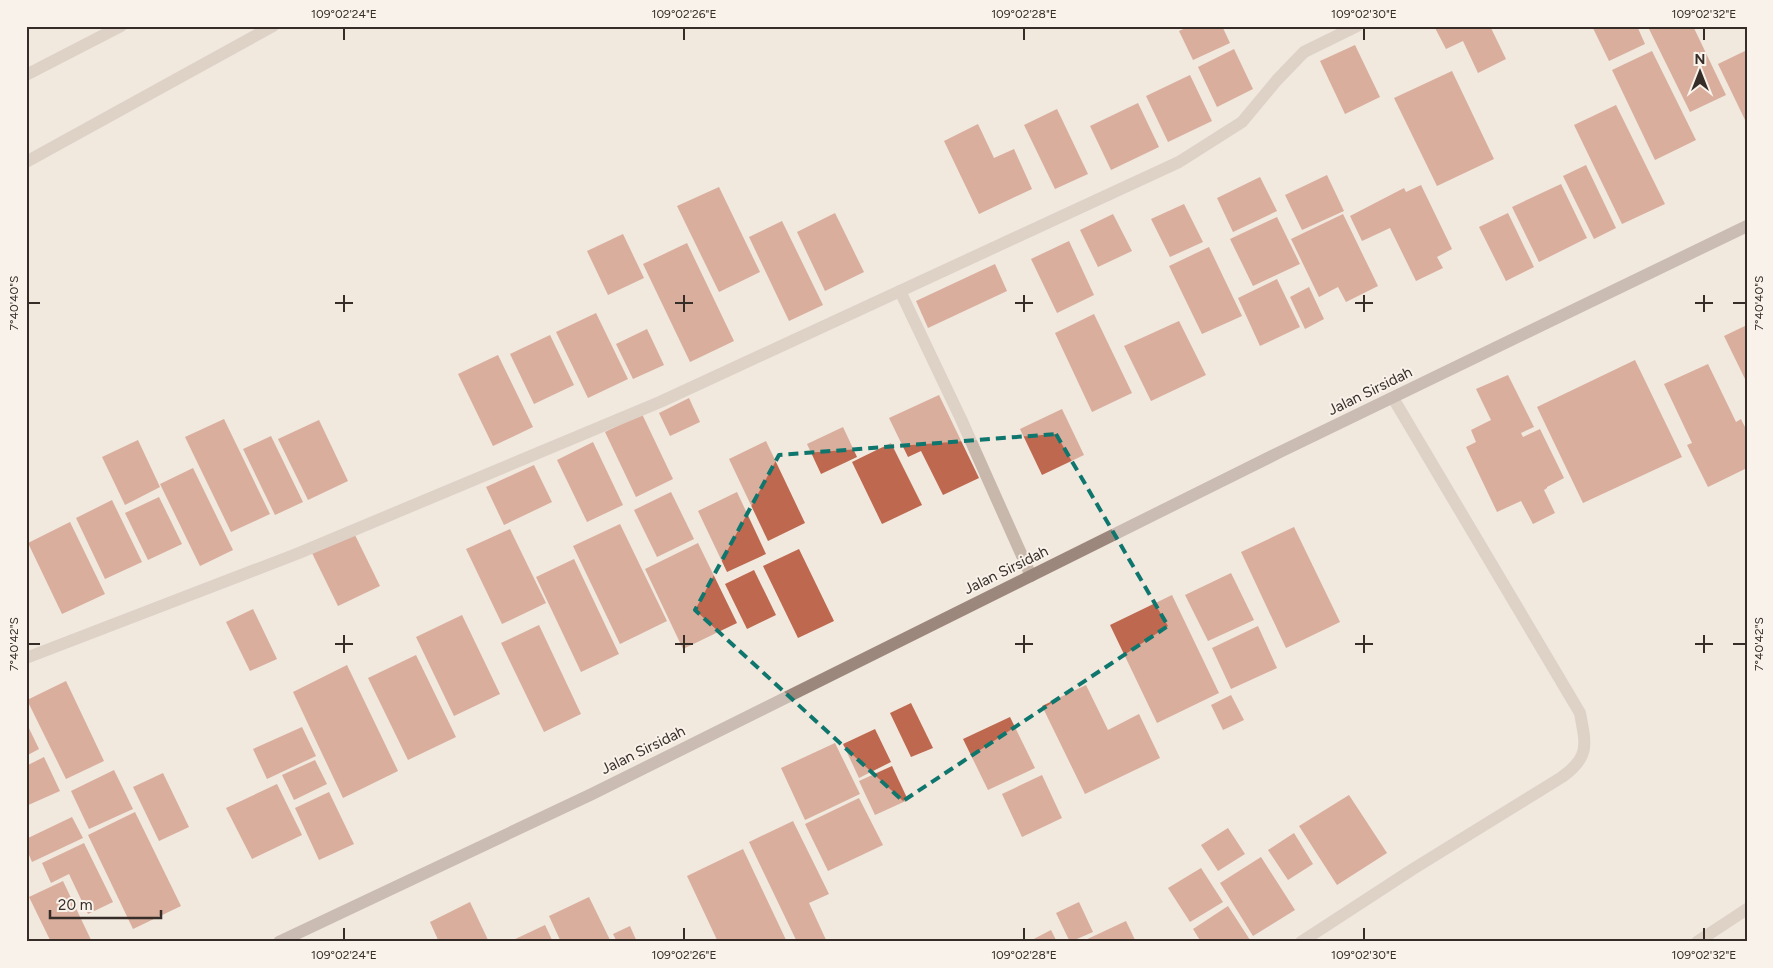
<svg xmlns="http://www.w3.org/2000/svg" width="1773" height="968" font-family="Figtree,sans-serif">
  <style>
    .building { fill: #bd684f }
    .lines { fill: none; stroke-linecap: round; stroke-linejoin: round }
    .lane { stroke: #c8b8ab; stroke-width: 12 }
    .street { stroke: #c8b8ab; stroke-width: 12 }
    .secondary { stroke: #9c877c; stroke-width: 12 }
    .marked { fill: none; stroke: #0f766e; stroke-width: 4; stroke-dasharray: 10 6; stroke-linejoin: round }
    .ticks { fill: none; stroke: #362d29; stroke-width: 2 }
    .labels { text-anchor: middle; stroke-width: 4; stroke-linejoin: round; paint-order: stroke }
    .street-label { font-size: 15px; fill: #362d29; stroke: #f9f2ea }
    .neatline { fill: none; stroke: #362d29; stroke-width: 2 }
    .ticks-label { font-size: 12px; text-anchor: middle; fill: #362d29 }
  </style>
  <rect width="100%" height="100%" fill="#f1e8de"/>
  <g class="building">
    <path d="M 1190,26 L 1222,26 L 1230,43 L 1193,60 L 1179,31 Z"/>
    <path d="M 1434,26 L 1495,26 L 1491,28 L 1506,59 L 1478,73 L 1463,41 L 1446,49 Z"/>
    <path d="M 1592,26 L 1637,26 L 1645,44 L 1609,61 Z"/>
    <path d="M 1654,26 L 1693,26 L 1726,95 L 1690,112 L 1649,29 Z"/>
    <path d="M 1355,45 L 1380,97 L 1345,114 L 1320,61 Z"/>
    <path d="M 1234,49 L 1253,89 L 1217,107 L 1198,67 Z"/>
    <path d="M 1747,50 L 1747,124 L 1718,64 Z"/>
    <path d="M 1652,51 L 1696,140 L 1655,160 L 1612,70 Z"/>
    <path d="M 1452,71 L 1494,159 L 1437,186 L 1394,98 Z"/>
    <path d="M 1190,75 L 1212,121 L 1168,142 L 1146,96 Z"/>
    <path d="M 1138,103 L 1159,147 L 1111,170 L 1090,126 Z"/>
    <path d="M 1616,105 L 1665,204 L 1622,224 L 1574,125 Z"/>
    <path d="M 1057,109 L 1088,174 L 1055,189 L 1024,125 Z"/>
    <path d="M 978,124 L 994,158 L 1014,149 L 1032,189 L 979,214 L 944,141 Z"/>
    <path d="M 1586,165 L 1616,228 L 1594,239 L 1563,176 Z"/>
    <path d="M 1327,175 L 1344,211 L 1302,230 L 1285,195 Z"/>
    <path d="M 1260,177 L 1277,211 L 1233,232 L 1217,198 Z"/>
    <path d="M 1561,184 L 1587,238 L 1539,262 L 1512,207 Z"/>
    <path d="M 1421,185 L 1452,249 L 1437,257 L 1443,268 L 1416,281 L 1390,228 L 1362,241 L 1350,216 L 1404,188 L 1406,192 Z"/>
    <path d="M 719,187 L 760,272 L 719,292 L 677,206 Z"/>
    <path d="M 1184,204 L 1203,242 L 1170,257 L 1151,219 Z"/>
    <path d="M 835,213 L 864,272 L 825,291 L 797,232 Z"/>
    <path d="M 1508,213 L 1534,267 L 1506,281 L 1479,227 Z"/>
    <path d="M 1113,214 L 1132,251 L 1098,267 L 1080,230 Z"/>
    <path d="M 1343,214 L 1378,286 L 1346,302 L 1338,287 L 1319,297 L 1291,239 Z"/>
    <path d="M 1277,217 L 1300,264 L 1253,286 L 1230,239 Z"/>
    <path d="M 782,221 L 823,305 L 789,321 L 749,237 Z"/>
    <path d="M 623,234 L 644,278 L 608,295 L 587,251 Z"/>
    <path d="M 1069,241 L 1094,295 L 1057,313 L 1031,259 Z"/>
    <path d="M 687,243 L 734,341 L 690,362 L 643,264 Z"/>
    <path d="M 1209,247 L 1242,316 L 1202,334 L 1169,266 Z"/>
    <path d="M 995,264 L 1007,291 L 928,328 L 916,301 Z"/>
    <path d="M 1277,279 L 1300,327 L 1260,346 L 1238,298 Z"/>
    <path d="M 1309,287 L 1324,319 L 1305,329 L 1290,297 Z"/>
    <path d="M 596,313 L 628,379 L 588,398 L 556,332 Z"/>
    <path d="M 1094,314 L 1132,393 L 1092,412 L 1055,333 Z"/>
    <path d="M 1179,321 L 1206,375 L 1151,401 L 1124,346 Z"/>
    <path d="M 1747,325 L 1747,383 L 1724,336 Z"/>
    <path d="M 647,329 L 664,365 L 633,379 L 616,344 Z"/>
    <path d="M 550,335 L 574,385 L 534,404 L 510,354 Z"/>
    <path d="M 498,355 L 533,427 L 493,446 L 458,374 Z"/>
    <path d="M 1635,360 L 1682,457 L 1583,503 L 1537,407 Z"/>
    <path d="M 1708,364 L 1736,422 L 1741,419 L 1747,431 L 1747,468 L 1708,487 L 1687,445 L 1692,443 L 1664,384 Z"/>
    <path d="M 1508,375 L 1534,427 L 1521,433 L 1523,437 L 1540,429 L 1564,478 L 1547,487 L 1547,488 L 1544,490 L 1555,513 L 1533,524 L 1521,501 L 1497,512 L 1466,447 L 1476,442 L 1471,430 L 1491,420 L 1476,389 Z"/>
    <path d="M 939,395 L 979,478 L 943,495 L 921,451 L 908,457 L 889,418 Z"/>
    <path d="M 689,398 L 700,422 L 670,436 L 659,413 Z"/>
    <path d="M 1062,409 L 1084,455 L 1042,475 L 1020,429 Z"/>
    <path d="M 642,414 L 673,479 L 636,497 L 605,432 Z"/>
    <path d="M 224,419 L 270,514 L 231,532 L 185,437 Z"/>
    <path d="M 319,420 L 348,481 L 308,500 L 278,439 Z"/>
    <path d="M 843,427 L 857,457 L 821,474 L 807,444 Z"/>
    <path d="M 271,436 L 303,502 L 275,515 L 243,449 Z"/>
    <path d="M 138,440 L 160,487 L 125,505 L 102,457 Z"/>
    <path d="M 766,441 L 805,523 L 768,541 L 729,459 Z"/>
    <path d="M 593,442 L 623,505 L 587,522 L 557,460 Z"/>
    <path d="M 891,443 L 922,505 L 882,524 L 852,462 Z"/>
    <path d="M 534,465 L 552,502 L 504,525 L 486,487 Z"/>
    <path d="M 193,468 L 233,550 L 200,566 L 160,484 Z"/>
    <path d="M 671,492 L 694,539 L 657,557 L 634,510 Z"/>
    <path d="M 737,492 L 766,554 L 727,572 L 698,511 Z"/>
    <path d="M 159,497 L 182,544 L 148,560 L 125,513 Z"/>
    <path d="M 112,500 L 142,562 L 105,579 L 76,518 Z"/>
    <path d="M 70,522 L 105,594 L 62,614 L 28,543 Z"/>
    <path d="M 620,524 L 667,621 L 620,644 L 573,546 Z"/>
    <path d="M 1294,527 L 1340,622 L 1286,648 L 1241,552 Z"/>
    <path d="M 510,529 L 546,603 L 502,624 L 466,549 Z"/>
    <path d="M 354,533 L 380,586 L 338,606 L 312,553 Z"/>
    <path d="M 698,543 L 737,623 L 683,649 L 645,569 Z"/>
    <path d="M 799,549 L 834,621 L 798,638 L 763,566 Z"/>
    <path d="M 574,559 L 619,654 L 581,672 L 536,577 Z"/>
    <path d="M 754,570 L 776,615 L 747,629 L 725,584 Z"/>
    <path d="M 1231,573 L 1254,620 L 1208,641 L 1185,595 Z"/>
    <path d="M 1172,595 L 1219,693 L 1157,723 L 1110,625 Z"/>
    <path d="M 253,609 L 277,659 L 250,671 L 226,622 Z"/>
    <path d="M 462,615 L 500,694 L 454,716 L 416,637 Z"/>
    <path d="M 539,625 L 581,714 L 544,732 L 501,643 Z"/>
    <path d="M 1258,626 L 1277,668 L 1231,689 L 1212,648 Z"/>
    <path d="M 416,655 L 456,737 L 408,760 L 368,678 Z"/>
    <path d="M 347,665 L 398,771 L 343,798 L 293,692 Z"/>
    <path d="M 66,681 L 104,761 L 66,779 L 27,700 Z"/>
    <path d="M 1086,685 L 1108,730 L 1139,714 L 1160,758 L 1085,794 L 1042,706 Z"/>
    <path d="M 1231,695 L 1244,720 L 1223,730 L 1211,705 Z"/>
    <path d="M 911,703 L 933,748 L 911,757 L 890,713 Z"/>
    <path d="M 1010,717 L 1035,768 L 988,790 L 963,739 Z"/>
    <path d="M 26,722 L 39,749 L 26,756 Z"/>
    <path d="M 302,727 L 316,756 L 267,779 L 253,749 Z"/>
    <path d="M 875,729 L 891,762 L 859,778 L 843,744 Z"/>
    <path d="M 835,743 L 860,794 L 805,820 L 781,768 Z"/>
    <path d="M 44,757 L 60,791 L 26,806 L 26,766 Z"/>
    <path d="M 315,760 L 327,784 L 294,800 L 282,775 Z"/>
    <path d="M 892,766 L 908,800 L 875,815 L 859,781 Z"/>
    <path d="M 114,770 L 133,809 L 89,829 L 71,791 Z"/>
    <path d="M 163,773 L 189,827 L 159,841 L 133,787 Z"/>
    <path d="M 1042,775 L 1062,818 L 1022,837 L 1002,794 Z"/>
    <path d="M 277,784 L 302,835 L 252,859 L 226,808 Z"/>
    <path d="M 329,792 L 354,844 L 319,860 L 295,808 Z"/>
    <path d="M 1349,795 L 1387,853 L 1337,885 L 1299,826 Z"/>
    <path d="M 859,798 L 883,845 L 828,871 L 805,824 Z"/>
    <path d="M 135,812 L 181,906 L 133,929 L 88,835 Z"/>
    <path d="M 72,817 L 83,838 L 32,862 L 26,848 L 26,839 Z"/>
    <path d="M 793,821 L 829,894 L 809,903 L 827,942 L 797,942 L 749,842 Z"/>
    <path d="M 1228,828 L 1245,854 L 1218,871 L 1201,845 Z"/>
    <path d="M 1294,833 L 1313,864 L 1288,880 L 1268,850 Z"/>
    <path d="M 84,843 L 113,902 L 88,914 L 69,874 L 51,883 L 42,863 Z"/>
    <path d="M 743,849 L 787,942 L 718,942 L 687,876 Z"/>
    <path d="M 1261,857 L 1295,910 L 1253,936 L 1220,883 Z"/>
    <path d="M 1201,868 L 1223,902 L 1190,922 L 1168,888 Z"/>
    <path d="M 63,881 L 92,942 L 51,942 L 29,897 Z"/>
    <path d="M 589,897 L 611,942 L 561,942 L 549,916 Z"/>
    <path d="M 470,902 L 489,942 L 439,942 L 430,922 Z"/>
    <path d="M 1079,902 L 1093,932 L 1070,942 L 1056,913 Z"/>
    <path d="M 1228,906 L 1250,940 L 1246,942 L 1201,942 L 1193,929 Z"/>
    <path d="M 1126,921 L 1136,942 L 1081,942 Z"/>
    <path d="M 545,925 L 553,942 L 509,942 Z"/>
    <path d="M 630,926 L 637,942 L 617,942 L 613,934 Z"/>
    <path d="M 1051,930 L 1057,942 L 1028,942 Z"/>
  </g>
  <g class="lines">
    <path class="lane" d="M 26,75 L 121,26"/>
    <g class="street">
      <path d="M 26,162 L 273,26"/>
      <path d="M 900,291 L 961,419 L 1031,576"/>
      <path d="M 26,658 L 299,553 L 660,402 L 1179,162 L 1242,122 L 1277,80 L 1304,52 L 1357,26"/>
      <path d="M 1301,942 L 1413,869 L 1562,777 C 1590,757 1586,745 1580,713 L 1393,398"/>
      <path d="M 1697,942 L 1747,909"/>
    </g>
    <path class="secondary" d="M 279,942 L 592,794 L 1280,452 L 1747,226"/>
  </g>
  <path d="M0 0H1773V968H0ZM 1056,434 L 1168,626 L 903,801 L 695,610 L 779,455 Z" fill="#f1e8de" fill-opacity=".55" fill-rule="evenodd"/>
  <path class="marked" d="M 1056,434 L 1168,626 L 903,801 L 695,610 L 779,455 Z"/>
  <path class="ticks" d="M 344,28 L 344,40M 684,28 L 684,40M 1024,28 L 1024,40M 1364,28 L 1364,40M 1704,28 L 1704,40M 344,295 L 344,312M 684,295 L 684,312M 1024,295 L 1024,312M 1364,295 L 1364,312M 1704,295 L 1704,312M 28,303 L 40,303M 335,303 L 353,303M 675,303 L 693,303M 1015,303 L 1033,303M 1355,303 L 1373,303M 1695,303 L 1713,303M 1733,303 L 1746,303M 344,635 L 344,653M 684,635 L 684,653M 1024,635 L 1024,653M 1364,635 L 1364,653M 1704,635 L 1704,653M 28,644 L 40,644M 335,644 L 353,644M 675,644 L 693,644M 1015,644 L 1033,644M 1355,644 L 1373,644M 1695,644 L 1713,644M 1733,644 L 1746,644M 344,928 L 344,940M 684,928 L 684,940M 1024,928 L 1024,940M 1364,928 L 1364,940M 1704,928 L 1704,940"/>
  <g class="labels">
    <g class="street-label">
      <text transform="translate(1370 391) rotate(-26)" y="5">Jalan Sirsidah</text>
      <text transform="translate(1006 570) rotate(-26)" y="5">Jalan Sirsidah</text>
      <text transform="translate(643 750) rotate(-26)" y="5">Jalan Sirsidah</text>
    </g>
  </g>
  <rect width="1773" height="968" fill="none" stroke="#f9f2ea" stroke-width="55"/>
  <g transform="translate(1700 72)" stroke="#f9f2ea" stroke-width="4" paint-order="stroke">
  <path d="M0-4L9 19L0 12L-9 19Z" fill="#362d29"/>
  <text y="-8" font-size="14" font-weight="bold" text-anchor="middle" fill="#362d29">N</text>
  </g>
  <path d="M50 910v8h111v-8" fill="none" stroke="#362d29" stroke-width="2.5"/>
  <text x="58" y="910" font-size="15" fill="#362d29" stroke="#f9f2ea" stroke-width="4" paint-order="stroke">20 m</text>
  <rect x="28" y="28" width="1718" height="912" class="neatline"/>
  <g class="ticks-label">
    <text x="344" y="18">109°02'24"E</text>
    <text x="684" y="18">109°02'26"E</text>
    <text x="1024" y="18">109°02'28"E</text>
    <text x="1364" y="18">109°02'30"E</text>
    <text x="1704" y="18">109°02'32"E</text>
    <text transform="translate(14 303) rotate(-90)" y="4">7°40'40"S</text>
    <text transform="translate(1759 303) rotate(-90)" y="4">7°40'40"S</text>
    <text transform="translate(14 644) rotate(-90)" y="4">7°40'42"S</text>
    <text transform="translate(1759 644) rotate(-90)" y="4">7°40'42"S</text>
    <text x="344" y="959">109°02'24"E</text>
    <text x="684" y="959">109°02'26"E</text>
    <text x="1024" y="959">109°02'28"E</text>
    <text x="1364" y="959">109°02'30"E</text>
    <text x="1704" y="959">109°02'32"E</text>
  </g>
</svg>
